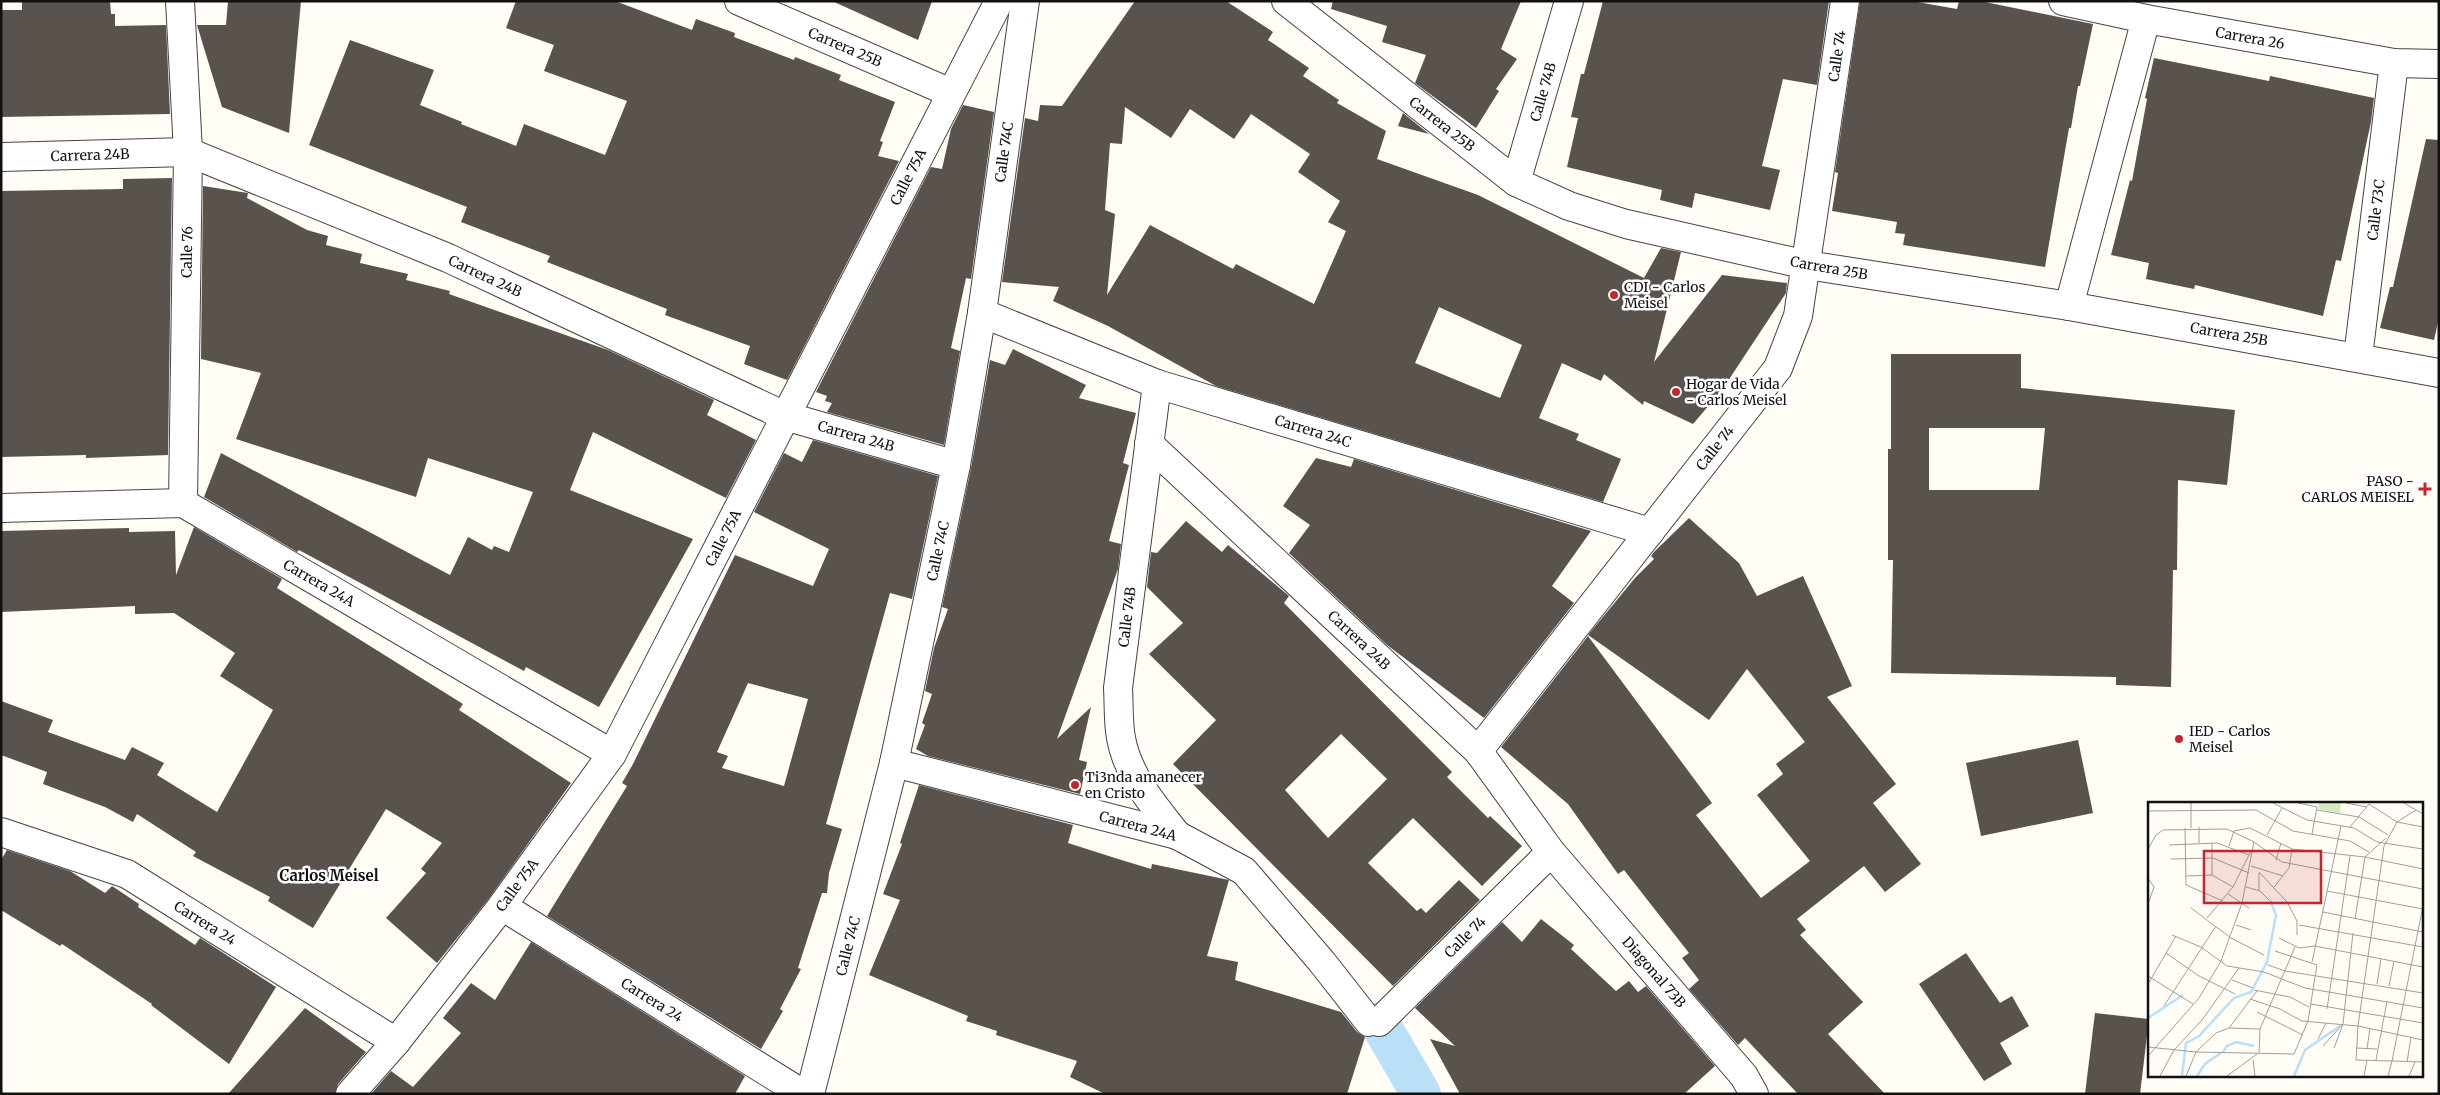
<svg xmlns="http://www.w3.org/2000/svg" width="2440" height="1095" font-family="Merriweather,serif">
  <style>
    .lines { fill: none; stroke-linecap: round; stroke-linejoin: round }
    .canal { stroke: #b9e0f7; stroke-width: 40 }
    .building { fill: #5a524d; fill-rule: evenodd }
    .minor-casing { stroke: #444; stroke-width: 30 }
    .tertiary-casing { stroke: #444; stroke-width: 30 }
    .minor { stroke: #fff; stroke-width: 28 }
    .tertiary { stroke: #fff; stroke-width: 28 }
    .poi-dot { fill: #c4262e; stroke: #fff; stroke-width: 2 }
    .labels { text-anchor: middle; stroke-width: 5; stroke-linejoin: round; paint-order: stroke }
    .street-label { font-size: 14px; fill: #111; stroke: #fff }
    .poi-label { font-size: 14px; fill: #111; stroke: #fff; text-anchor: start }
    .neighbourhood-label { font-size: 15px; font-weight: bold; fill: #111; stroke: #fff }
    .inset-river { fill: none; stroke: #b9e0f7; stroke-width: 2.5 }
    .inset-road { fill: none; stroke: #a09f9a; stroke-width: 1 }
    .view { fill: #c4262e; fill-opacity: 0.15; stroke: #c4262e; stroke-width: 2.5 }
    .inset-edge { fill: none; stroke: #111; stroke-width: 2.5 }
  </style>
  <rect width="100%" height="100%" fill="#fffdf5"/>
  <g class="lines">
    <path class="canal" d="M 1379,1022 L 1421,1094"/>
  </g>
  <g class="building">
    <path d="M 22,1 L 110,1 L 111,14 L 115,14 L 115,26 L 166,25 L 170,114 L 1,117 L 1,10 L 22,10 Z"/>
    <path d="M 228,1 L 301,1 L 289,133 L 222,107 L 197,25 L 226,25 Z"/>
    <path d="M 516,1 L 615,1 L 692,30 L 696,19 L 735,33 L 734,37 L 794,60 L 795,57 L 841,75 L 839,80 L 895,102 L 880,141 L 883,142 L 878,156 L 899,161 L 787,380 L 744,364 L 750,346 L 665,315 L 667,309 L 547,262 L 550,256 L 461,222 L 467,207 L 309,145 L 350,40 L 434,70 L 420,105 L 462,122 L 461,124 L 516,146 L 524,124 L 605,155 L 627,101 L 544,71 L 554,45 L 506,28 Z"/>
    <path d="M 832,1 L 932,1 L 918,40 Z"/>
    <path d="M 1135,1 L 1226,1 L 1273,32 L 1268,40 L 1309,68 L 1303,76 L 1339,100 L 1337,103 L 1386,131 L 1377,159 L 1478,195 L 1644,278 L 1661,248 L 1681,252 L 1654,362 L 1722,275 L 1787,283 L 1786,293 L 1722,390 L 1693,424 L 1644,401 L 1643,405 L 1604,374 L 1601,381 L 1562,363 L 1539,418 L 1579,434 L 1576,440 L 1621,459 L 1603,502 L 1216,386 L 1108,326 L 1053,301 L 1059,287 L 1002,282 L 1025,118 L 1038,121 L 1040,105 L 1062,106 ZM 1125,107 L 1171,138 L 1190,109 L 1234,139 L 1251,114 L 1310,154 L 1298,172 L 1340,201 L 1328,222 L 1346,231 L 1314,304 L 1236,264 L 1233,269 L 1150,225 L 1107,295 L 1115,214 L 1105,210 L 1110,143 L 1122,144 ZM 1439,307 L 1522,345 L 1500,398 L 1415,363 Z"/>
    <path d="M 1333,1 L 1521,1 L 1501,49 L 1517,59 L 1496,89 L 1499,91 L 1476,128 L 1415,83 L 1426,55 L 1382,42 L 1387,26 L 1331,9 Z"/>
    <path d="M 1603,1 L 1829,1 L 1817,85 L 1783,79 L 1762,166 L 1780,170 L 1770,210 L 1695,193 L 1692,208 L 1660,200 L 1662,190 L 1567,167 L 1578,118 L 1571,117 L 1581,74 L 1584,74 Z"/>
    <path d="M 1860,1 L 1912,1 L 1957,9 L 1959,1 L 1980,1 L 2093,24 L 2080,86 L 2078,86 L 2071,128 L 2069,128 L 2045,267 L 1903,245 L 1905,234 L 1895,233 L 1897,222 L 1832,211 L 1838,173 L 1835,172 Z"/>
    <path d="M 2154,58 L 2269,81 L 2270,76 L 2374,98 L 2371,122 L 2341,261 L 2336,260 L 2323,316 L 2195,285 L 2194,289 L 2146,279 L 2149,263 L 2111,255 L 2130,180 L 2132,181 L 2147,99 L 2145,98 Z"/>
    <path d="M 963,105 L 994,112 L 971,279 L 966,278 L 951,348 L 960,351 L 944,445 L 827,412 L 832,403 L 825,401 L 827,396 L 816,392 L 931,167 L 942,169 L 951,129 Z"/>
    <path d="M 1403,113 L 1429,134 L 1398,126 Z"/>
    <path d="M 2426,139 L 2439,140 L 2439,318 L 2434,340 L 2380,328 L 2390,287 L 2393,287 Z"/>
    <path d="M 172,178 L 168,455 L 86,458 L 86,455 L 1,457 L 1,191 L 123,189 L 123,179 Z"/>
    <path d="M 203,186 L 248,193 L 247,198 L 307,230 L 328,236 L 326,245 L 362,254 L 360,263 L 408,274 L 406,280 L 450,291 L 449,294 L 608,350 L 714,400 L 707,415 L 756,440 L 726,498 L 593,432 L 570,490 L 693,539 L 599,707 L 526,667 L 524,671 L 299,550 L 297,552 L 204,497 L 221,453 L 450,575 L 468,537 L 492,550 L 494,546 L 509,552 L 533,492 L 428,458 L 416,497 L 236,439 L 261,373 L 201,359 Z"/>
    <path d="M 1013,349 L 1086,385 L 1079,398 L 1136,413 L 1123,463 L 1129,465 L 1109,541 L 1121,544 L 1118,569 L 1057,739 L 1091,707 L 1079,760 L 1087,762 L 1080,794 L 928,756 L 916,749 L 925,725 L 922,723 L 932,694 L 925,691 L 934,648 L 948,609 L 942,607 L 971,468 L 990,360 L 1005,365 Z"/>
    <path d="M 1891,354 L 2021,354 L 2021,388 L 2235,410 L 2227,485 L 2178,480 L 2177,570 L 2173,570 L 2171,687 L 2116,685 L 2116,677 L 1891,673 L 1893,560 L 1888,560 L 1888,449 L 1891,449 ZM 1929,428 L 2045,428 L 2039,490 L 1929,490 Z"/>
    <path d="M 813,440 L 938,476 L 912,599 L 890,593 L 826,824 L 842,829 L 829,873 L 827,893 L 822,893 L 798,968 L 801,969 L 780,1009 L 783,1011 L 761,1049 L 547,916 L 627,786 L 622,783 L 633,764 L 735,555 L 813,586 L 829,549 L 754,512 L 784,453 L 802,462 ZM 748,683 L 808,699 L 784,786 L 722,768 L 728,756 L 717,752 Z"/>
    <path d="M 1316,458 L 1351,467 L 1354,459 L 1591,531 L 1552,586 L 1574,603 L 1484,718 L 1387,645 L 1289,553 L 1310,525 L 1283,506 Z"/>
    <path d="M 1689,518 L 1739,563 L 1757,596 L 1803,576 L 1852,686 L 1827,697 L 1896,784 L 1873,803 L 1921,864 L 1885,892 L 1864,866 L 1797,919 L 1806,930 L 1800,935 L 1863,1002 L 1828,1034 L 1885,1094 L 1798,1094 L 1745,1038 L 1738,1045 L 1689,989 L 1699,980 L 1682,958 L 1689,953 L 1624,870 L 1618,874 L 1568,804 L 1501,747 L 1588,636 L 1712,803 L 1696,815 L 1761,898 L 1810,861 L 1757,795 L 1783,774 L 1776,764 L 1805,742 L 1747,669 L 1709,720 L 1588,635 L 1635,578 L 1654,559 L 1651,556 L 1654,552 Z"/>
    <path d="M 1186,521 L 1222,552 L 1228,545 L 1289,596 L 1284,603 L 1452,772 L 1447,777 L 1488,818 L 1490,816 L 1522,846 L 1482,886 L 1413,818 L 1368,863 L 1417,911 L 1421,908 L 1426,913 L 1459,880 L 1480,900 L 1393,986 L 1173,764 L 1216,720 L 1149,654 L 1183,623 L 1147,587 L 1151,552 L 1157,553 ZM 1341,734 L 1387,779 L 1328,838 L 1285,790 Z"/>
    <path d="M 194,527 L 282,579 L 277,588 L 463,704 L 459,710 L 571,783 L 490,897 L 437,963 L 386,918 L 426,873 L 421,869 L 442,843 L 386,809 L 313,928 L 268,901 L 270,897 L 193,856 L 196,852 L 137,814 L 133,822 L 105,807 L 43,784 L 47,772 L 1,755 L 1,701 L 53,720 L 48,732 L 125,760 L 132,747 L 164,763 L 157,775 L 217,812 L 273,710 L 220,676 L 235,653 L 174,613 L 135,614 L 135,606 L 1,612 L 1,531 L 129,528 L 129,532 L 175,531 L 176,575 Z"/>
    <path d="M 2078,740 L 2093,813 L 1981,836 L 1966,763 Z"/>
    <path d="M 919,785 L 1073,825 L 1068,843 L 1115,858 L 1151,869 L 1152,864 L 1229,880 L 1207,956 L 1238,962 L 1235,980 L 1341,1012 L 1357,1032 L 1365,1037 L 1347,1094 L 1105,1094 L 1070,1077 L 1077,1061 L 996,1035 L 997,1031 L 966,1021 L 968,1016 L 869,975 L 900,900 L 883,894 L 902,844 L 900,843 Z"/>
    <path d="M 7,850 L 70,871 L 105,893 L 112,886 L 139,904 L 138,907 L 195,945 L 200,938 L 276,987 L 229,1064 L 151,1005 L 152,1004 L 62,944 L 60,946 L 1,910 L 1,860 Z"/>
    <path d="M 1541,919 L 1574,945 L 1571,949 L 1616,991 L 1629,981 L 1638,992 L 1646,986 L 1715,1066 L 1684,1094 L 1460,1094 L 1430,1039 L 1455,1046 L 1415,1008 L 1502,922 L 1522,942 Z"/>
    <path d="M 531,942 L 745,1076 L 735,1094 L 371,1094 L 391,1071 L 413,1087 L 461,1033 L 443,1018 L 471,983 L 495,1000 Z"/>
    <path d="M 1966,953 L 2000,1003 L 2012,996 L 2029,1026 L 2000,1043 L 2012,1064 L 1984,1081 L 1919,984 Z"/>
    <path d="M 305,1008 L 366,1052 L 338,1084 L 335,1094 L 228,1094 Z"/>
    <path d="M 2095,1013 L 2149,1019 L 2140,1094 L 2085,1094 Z"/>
  </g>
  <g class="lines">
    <g class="minor-casing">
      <g id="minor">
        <path d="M 180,1 L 188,152 L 183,503"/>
        <path d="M 739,1 L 951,93"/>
        <path d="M 2063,1 L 2146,19 L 2394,63 L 2439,64"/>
        <path d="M 1,157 L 188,152 L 448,258 L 785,416 L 956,465"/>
        <path d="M 1516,182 L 1569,1"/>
        <path d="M 2069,306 L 2146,19"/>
        <path d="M 982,313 L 1157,384 L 1650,532"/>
        <path d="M 2358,357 L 2394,63"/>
        <path d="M 1157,384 L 1118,688 C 1119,704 1118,722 1121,738 C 1128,777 1154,805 1177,835"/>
        <path d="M 1149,444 L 1478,751 L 1551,852 L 1744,1076 L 1754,1094"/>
        <path d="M 1,508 L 183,503 L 612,754"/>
        <path d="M 1478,751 L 1778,368 L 1798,316 L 1845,1"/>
        <path d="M 894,763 L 1177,835 L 1244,871 L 1322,962 L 1369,1022"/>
        <path d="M 1,832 L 127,874 L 396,1042"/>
        <path d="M 502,906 L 803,1094"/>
        <path d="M 1379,1022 L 1551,852"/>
        <path d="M 350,1094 L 396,1042 L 502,906 L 612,754 L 999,1"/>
        <path d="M 810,1094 L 894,763 L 956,465 L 982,313 L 1025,1"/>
      </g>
    </g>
    <g class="tertiary-casing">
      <path id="tertiary" d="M 1286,1 L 1516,182 L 1569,206 L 1626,224 L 1807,265 L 2069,306 L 2439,373"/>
    </g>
    <use href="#minor" class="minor"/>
    <use href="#tertiary" class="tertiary"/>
  </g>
  <g class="poi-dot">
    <circle cx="1614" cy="295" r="5"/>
    <circle cx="1676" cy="392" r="5"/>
    <path d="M2422.5 481.5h5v5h5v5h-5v5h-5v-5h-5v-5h5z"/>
    <circle cx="2179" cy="739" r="5"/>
    <circle cx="1075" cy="785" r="5"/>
  </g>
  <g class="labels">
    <g class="street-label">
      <text transform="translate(2250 38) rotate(10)" y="5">Carrera 26</text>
      <text transform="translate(845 47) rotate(23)" y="5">Carrera 25B</text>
      <text transform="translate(1837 56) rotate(-82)" y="5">Calle 74</text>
      <text transform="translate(1543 92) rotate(-74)" y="5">Calle 74B</text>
      <text transform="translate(1442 124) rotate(38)" y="5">Carrera 25B</text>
      <text transform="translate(1004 152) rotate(-82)" y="5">Calle 74C</text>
      <text transform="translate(90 155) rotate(-2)" y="5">Carrera 24B</text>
      <text transform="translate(908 177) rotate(-63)" y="5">Calle 75A</text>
      <text transform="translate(2376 210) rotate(-83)" y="5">Calle 73C</text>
      <text transform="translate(187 252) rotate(-89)" y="5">Calle 76</text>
      <text transform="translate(1829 268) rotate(10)" y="5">Carrera 25B</text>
      <text transform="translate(485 276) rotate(25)" y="5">Carrera 24B</text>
      <text transform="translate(2229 334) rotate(10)" y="5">Carrera 25B</text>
      <text transform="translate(1313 431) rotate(17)" y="5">Carrera 24C</text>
      <text transform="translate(856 436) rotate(16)" y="5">Carrera 24B</text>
      <text transform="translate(1715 448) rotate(-52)" y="5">Calle 74</text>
      <text transform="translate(723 538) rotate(-63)" y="5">Calle 75A</text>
      <text transform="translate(938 551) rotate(-78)" y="5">Calle 74C</text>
      <text transform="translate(319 583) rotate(30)" y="5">Carrera 24A</text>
      <text transform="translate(1127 617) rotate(-83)" y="5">Calle 74B</text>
      <text transform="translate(1359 640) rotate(43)" y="5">Carrera 24B</text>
      <text transform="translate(1138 826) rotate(15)" y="5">Carrera 24A</text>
      <text transform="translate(517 885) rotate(-54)" y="5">Calle 75A</text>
      <text transform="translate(205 923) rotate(32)" y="5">Carrera 24</text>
      <text transform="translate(1465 937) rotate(-45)" y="5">Calle 74</text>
      <text transform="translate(848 946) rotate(-76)" y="5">Calle 74C</text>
      <text transform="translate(1654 972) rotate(49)" y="5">Diagonal 73B</text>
      <text transform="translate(652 1000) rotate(32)" y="5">Carrera 24</text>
    </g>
    <g class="poi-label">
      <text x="1624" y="292">CDI - Carlos<tspan x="1624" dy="16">Meisel</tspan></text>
      <text x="1686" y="389">Hogar de Vida<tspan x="1686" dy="16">- Carlos Meisel</tspan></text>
      <text x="2414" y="486" text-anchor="end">PASO -<tspan x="2414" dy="16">CARLOS MEISEL</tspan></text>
      <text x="2189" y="736">IED - Carlos<tspan x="2189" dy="16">Meisel</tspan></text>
      <text x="1085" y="782">Ti3nda amanecer<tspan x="1085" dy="16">en Cristo</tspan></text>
    </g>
    <g class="neighbourhood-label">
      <text x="329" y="881">Carlos Meisel</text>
    </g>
  </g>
  <g transform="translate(2148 802)">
    <rect width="275" height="275" fill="#fffdf5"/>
    <path d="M 171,1 L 193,1 L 192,11 L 170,7 Z" fill="#d5ebbd"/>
    <path class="inset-river" d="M 74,209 L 86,196 L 103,190 L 119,160 L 128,113 L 122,98M 0,216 L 35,193M 75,250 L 79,244 L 88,240 L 106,244M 34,274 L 38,241 L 51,234 L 74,209M 49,274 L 57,262 L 73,251M 146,274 L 157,248 L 192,224"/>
    <path class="inset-road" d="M 43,1 L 43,26M 125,1 L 159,18 L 206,26 L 229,40 L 275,47M 150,1 L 169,5 L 164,32M 198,1 L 219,5M 256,1 L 275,12M 221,2 L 249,20 L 275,25M 169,8 L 211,15 L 240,33M 0,9 L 108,8 L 145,29 L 202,39 L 221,50M 51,25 L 51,41M 202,25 L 221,2M 37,26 L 38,83 L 75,99M 86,29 L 102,26 L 144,47 L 217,55 L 275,67M 119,33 L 134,6M 64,41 L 64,73M 21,43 L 69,41 L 101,53M 81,44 L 86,29M 0,47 L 8,33 L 15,28 L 79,27 L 106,40 L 134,60 L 275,87M 23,57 L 65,56 L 101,71M 128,58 L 133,41M 103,64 L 135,74M 111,70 L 139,100 L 149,119 L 149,133M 111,71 L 111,88M 38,74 L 64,73 L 85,85M 0,76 L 6,85 L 0,102M 98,85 L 112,89 L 121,98M 126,85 L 141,66 L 144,47M 179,89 L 275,107M 80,92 L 101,106M 275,104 L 244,259 L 275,260M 43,106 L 83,136 L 116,153M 175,110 L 275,130M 59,116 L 85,85 L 103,49M 207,117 L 217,55 L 238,36M 88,123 L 103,128M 151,123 L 275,145M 24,133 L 53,145 L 79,164 L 116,170 L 157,186 L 275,206M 131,136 L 151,146 L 167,144 L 275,165M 18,151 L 51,174 L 87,192M 164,160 L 193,24M 120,163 L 137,169 L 275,191M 0,174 L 45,202M 84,178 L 105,186M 0,182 L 28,134M 229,182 L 233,157M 241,184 L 246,159M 106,188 L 142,195 L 161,205M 102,197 L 132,207 L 154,219 L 210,224 L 275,238M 163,202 L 275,221M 16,204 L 68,124M 179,207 L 202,54M 109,210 L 155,233M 81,226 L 112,227M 170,237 L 178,221M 175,244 L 194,223M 0,245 L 48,250 L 146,252 L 160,219 L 169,163 L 127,149M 186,246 L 195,222 L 205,131M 208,246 L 229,247M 219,247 L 222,226M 111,251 L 112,227 L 147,145M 0,254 L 51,196 L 73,159 L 94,101 L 106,40M 105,258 L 107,274M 228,258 L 239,199M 259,260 L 263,235M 12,274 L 26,248 L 54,218 L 91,166M 38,274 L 48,250 L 68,231 L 81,226 L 109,189M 79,274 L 109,252M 216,274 L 219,258M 240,274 L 244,259 L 208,258 L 210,224 L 236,44 L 249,20 L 268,8M 261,274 L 267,260"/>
    <path class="view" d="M 56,49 L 173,49 L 173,101 L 56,101 Z"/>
    <rect width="275" height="275" class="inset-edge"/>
  </g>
  <rect width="2440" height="1095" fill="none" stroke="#111111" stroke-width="5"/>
</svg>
